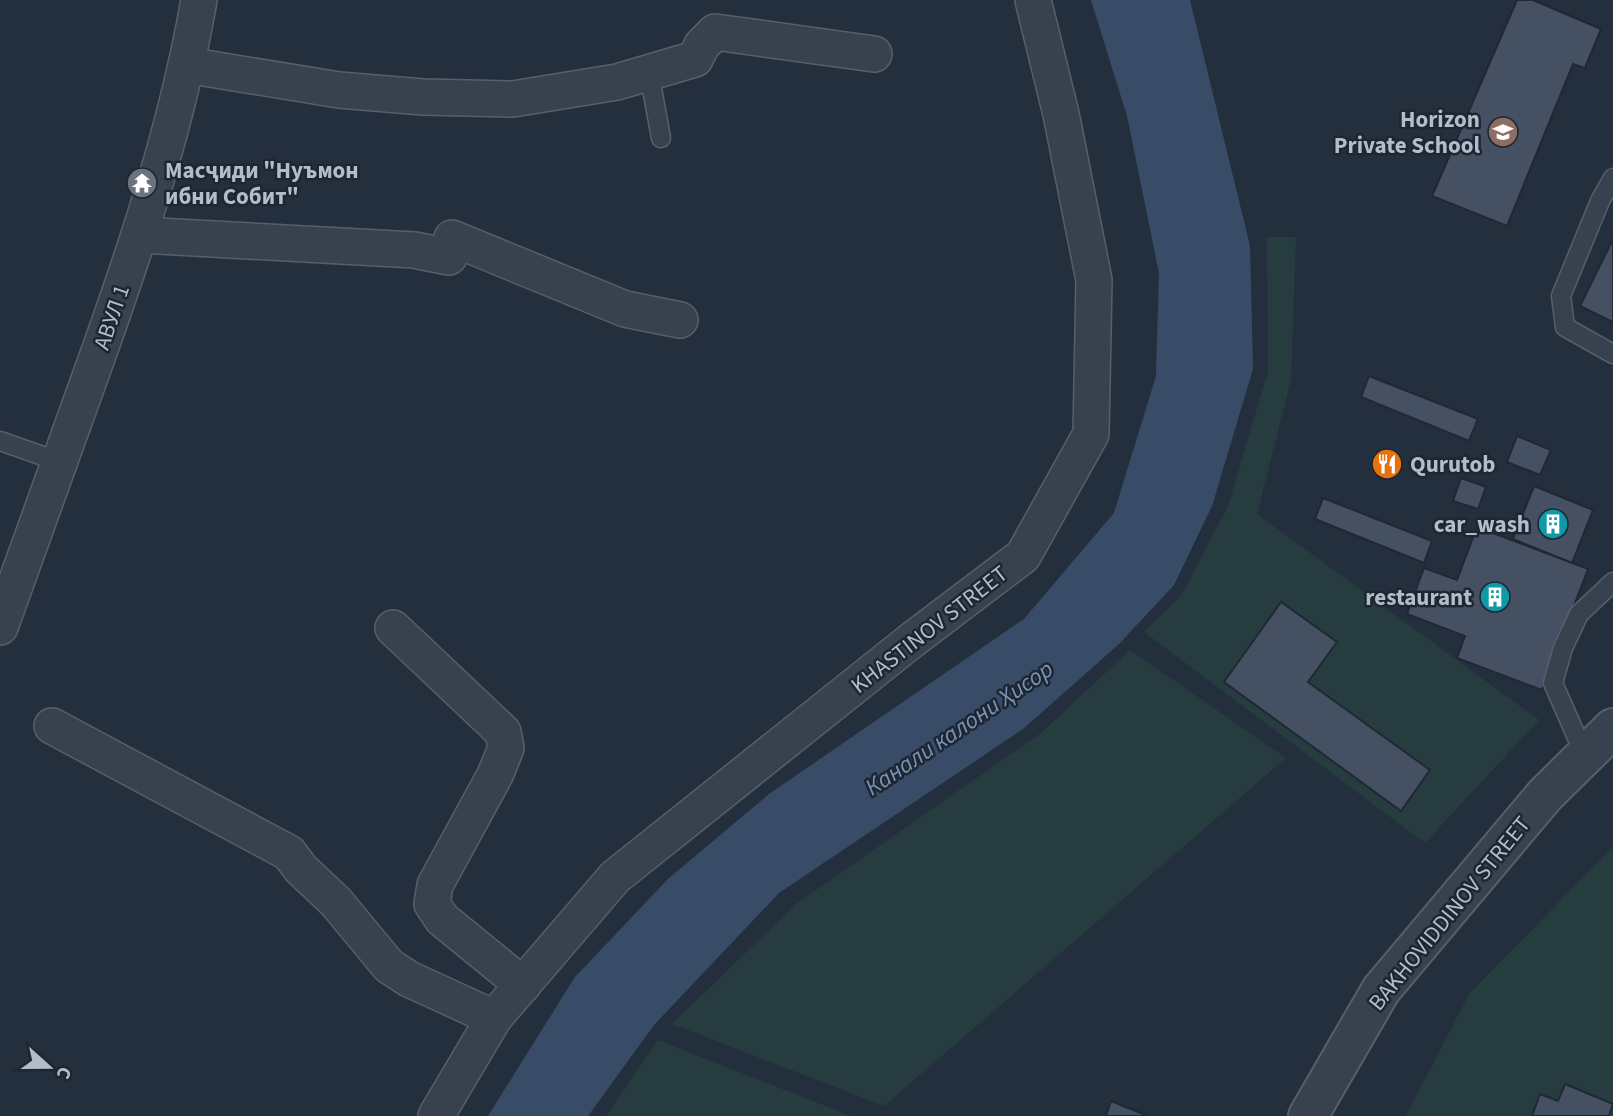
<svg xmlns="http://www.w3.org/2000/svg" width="1613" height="1116" font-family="'Source Sans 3',sans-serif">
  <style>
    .green { fill: #263c3f }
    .water { fill: #394c67 }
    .building { fill: #455162; stroke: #1f2835; stroke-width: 2 }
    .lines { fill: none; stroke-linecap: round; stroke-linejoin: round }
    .service-casing { stroke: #565f6c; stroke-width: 21 }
    .minor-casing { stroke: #565f6c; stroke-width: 38 }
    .tertiary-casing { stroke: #565f6c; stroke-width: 42 }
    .service { stroke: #38414e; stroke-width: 18 }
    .minor { stroke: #38414e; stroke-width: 35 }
    .tertiary { stroke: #38414e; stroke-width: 38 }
    .labels { text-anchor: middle; stroke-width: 5; stroke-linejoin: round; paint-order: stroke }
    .poi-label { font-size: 23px; font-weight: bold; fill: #b4bcc9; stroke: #1d2633; text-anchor: end }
    .street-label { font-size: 23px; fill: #b4bcc9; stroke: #1d2633 }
    .water-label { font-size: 24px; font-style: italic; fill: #7c92b1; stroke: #1d2633 }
  </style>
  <rect width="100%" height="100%" fill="#242f3e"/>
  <g class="green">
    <path d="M 1267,237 L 1296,237 L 1291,380 L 1257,514 L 1539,720 L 1425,843 L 1144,632 L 1181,596 L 1228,506 L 1268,371 Z"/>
    <path d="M 1130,650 L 1286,758 L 884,1106 L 672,1024 L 796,904 L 1041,733 Z"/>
    <path d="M 1613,847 L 1613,1116 L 1406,1116 L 1469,994 Z"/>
    <path d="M 658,1040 L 851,1116 L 606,1116 Z"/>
  </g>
  <path class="water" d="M 1091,0 L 1190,0 L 1250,246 L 1253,369 L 1212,506 L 1174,585 L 1119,644 L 1023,729 L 779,893 L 654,1025 L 588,1116 L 488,1116 L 575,977 L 668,879 L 769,794 L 1024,619 L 1114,513 L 1156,376 L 1159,273 L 1127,116 Z"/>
  <g class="building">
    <path d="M 1517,0 L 1533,0 L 1601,29 L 1585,68 L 1573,64 L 1507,226 L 1432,196 Z"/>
    <path d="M 1613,239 L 1613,322 L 1580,306 Z"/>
    <path d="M 1369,376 L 1478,419 L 1469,441 L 1361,397 Z"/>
    <path d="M 1517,436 L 1551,450 L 1540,475 L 1507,462 Z"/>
    <path d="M 1461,478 L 1486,487 L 1478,509 L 1453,501 Z"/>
    <path d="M 1534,486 L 1593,510 L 1572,563 L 1513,539 Z"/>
    <path d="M 1323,498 L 1432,541 L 1424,563 L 1315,519 Z"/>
    <path d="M 1477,527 L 1588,569 L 1542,690 L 1457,658 L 1465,636 L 1407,614 L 1424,568 L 1457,580 Z"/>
    <path d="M 1281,602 L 1337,642 L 1308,682 L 1430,770 L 1401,811 L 1224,682 Z"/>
    <path d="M 1565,1084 L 1613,1104 L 1609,1116 L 1532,1116 L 1540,1094 L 1558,1101 Z"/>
    <path d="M 1111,1101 L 1148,1116 L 1106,1116 Z"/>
  </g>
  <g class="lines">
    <g class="service-casing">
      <g id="service">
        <path d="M 649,72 L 661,138"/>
        <path d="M 1613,178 L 1600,201 L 1561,296 L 1565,327 L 1613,354"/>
        <path d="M 0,441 L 60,462"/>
        <path d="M 1585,756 L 1553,683 L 1563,648 L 1579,614 L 1613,582"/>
      </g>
    </g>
    <g class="minor-casing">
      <g id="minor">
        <path d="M 186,65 L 339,90 L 423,97 L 513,99 L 617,82 L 695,59 L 702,45 L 715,32 L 874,54"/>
        <path d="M 140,235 L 414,250 L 449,257 L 452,238 L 625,309 L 680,320"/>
        <path d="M 0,627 C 33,536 66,444 99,352 C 140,237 178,121 199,0"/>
        <path d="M 393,628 L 503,732 L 506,748 L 495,775 L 435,885 L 432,904 L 442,919 L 523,985"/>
        <path d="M 52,726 L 289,853 L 301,869 L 336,902 L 389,966 L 409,979 L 494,1018"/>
        <path d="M 436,1116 L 494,1018 L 615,877 L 912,640 L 1023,556 L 1091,434 L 1094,280 L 1061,114 L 1033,0"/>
      </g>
    </g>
    <g class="tertiary-casing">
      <path id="tertiary" d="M 1308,1116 L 1381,990 L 1545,795 L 1613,728"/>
    </g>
    <use href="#service" class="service"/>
    <use href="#minor" class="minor"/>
    <use href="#tertiary" class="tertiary"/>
  </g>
  <defs>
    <g id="school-disc" transform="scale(1.575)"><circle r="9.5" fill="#8d6e63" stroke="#1d2633"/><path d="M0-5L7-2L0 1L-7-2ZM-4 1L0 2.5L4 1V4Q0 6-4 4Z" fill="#fff"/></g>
    <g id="temple-disc" transform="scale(1.575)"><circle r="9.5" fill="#6b7280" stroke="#1d2633"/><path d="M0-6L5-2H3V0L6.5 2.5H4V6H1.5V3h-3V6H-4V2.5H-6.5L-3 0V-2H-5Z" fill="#fff"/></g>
    <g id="restaurant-disc" transform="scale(1.575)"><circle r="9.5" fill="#e8710a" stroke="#1d2633"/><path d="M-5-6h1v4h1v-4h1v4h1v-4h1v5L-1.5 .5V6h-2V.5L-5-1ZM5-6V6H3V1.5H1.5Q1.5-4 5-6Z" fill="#fff"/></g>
    <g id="building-disc" transform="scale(1.575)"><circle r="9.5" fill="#0f9aa8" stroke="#1d2633"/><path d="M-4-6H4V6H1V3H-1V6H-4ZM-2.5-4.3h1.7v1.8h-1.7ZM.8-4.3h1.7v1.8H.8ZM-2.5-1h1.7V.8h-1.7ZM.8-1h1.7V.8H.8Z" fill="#fff"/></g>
  </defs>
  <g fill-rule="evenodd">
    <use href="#school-disc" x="1503" y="132"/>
    <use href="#temple-disc" x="142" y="183"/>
    <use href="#restaurant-disc" x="1387" y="464"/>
    <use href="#building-disc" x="1553" y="524"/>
    <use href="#building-disc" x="1495" y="597"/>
  </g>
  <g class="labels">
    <g class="poi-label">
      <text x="1480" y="127">Horizon<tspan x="1480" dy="26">Private School</tspan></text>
      <text x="165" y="178" text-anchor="start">Масҷиди "Нуъмон<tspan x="165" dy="26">ибни Собит"</tspan></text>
      <text x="1410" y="472" text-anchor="start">Qurutob</text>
      <text x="1530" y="532">car_wash</text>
      <text x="1472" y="605">restaurant</text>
    </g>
    <g class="street-label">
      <text transform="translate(111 317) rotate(-71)" y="8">АВУЛ 1</text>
      <text transform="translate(929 629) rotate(-38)" y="8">KHASTINOV STREET</text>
      <text transform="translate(1449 913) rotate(-51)" y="8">BAKHOVIDDINOV STREET</text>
    </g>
    <g class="water-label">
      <text transform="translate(959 728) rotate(-34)" y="8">Канали калони Ҳисор</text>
    </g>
  </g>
  <g transform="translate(49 1067) rotate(111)" stroke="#1d2633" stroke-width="5" paint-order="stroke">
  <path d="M0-5L12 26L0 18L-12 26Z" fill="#b4bcc9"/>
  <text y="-10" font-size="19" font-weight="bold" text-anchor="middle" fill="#b4bcc9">С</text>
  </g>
</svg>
